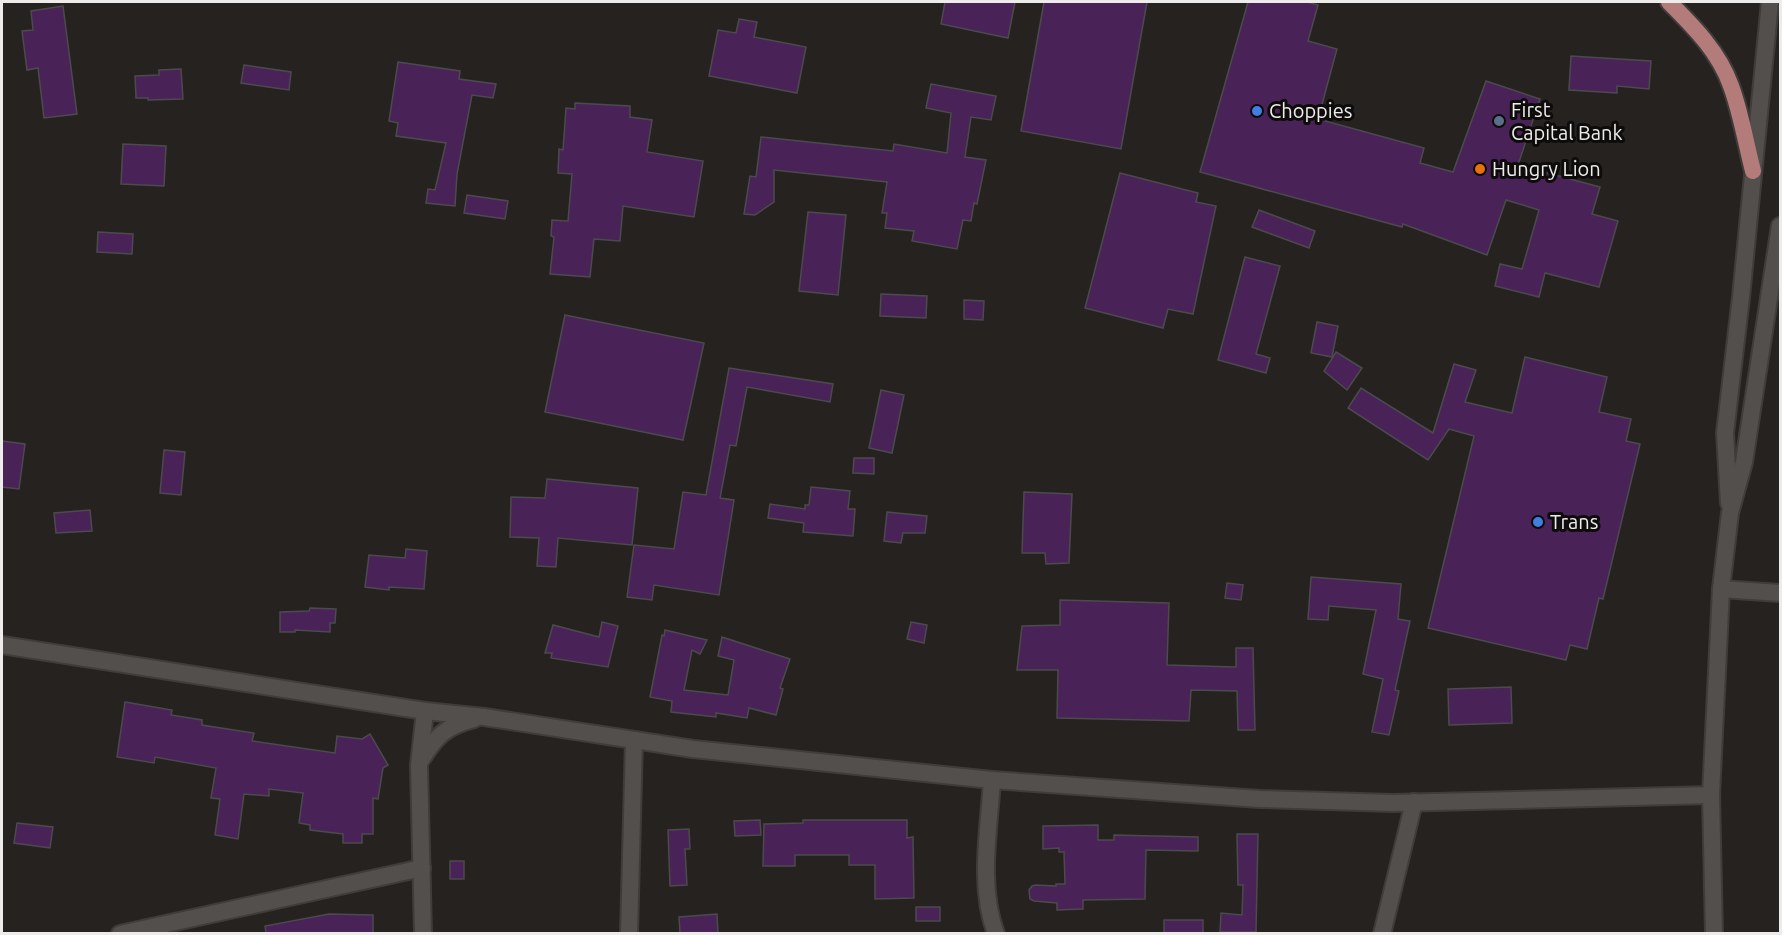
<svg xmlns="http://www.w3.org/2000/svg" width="1782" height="935" font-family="Ubuntu,sans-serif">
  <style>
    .building { fill: #492358; stroke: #4c4a4d; stroke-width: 1.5 }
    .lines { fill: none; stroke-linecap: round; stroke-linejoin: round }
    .minor-casing { stroke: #3f3c3a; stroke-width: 20 }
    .secondary-casing { stroke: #3f3c3a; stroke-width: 20 }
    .primary-casing { stroke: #3f3c3a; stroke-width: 20 }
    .minor { stroke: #534f4d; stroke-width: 16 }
    .secondary { stroke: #534f4d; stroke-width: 16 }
    .primary { stroke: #b37c7a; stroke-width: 16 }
    .shop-dot { fill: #3f7fe0; stroke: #0d0c0b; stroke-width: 2 }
    .service-dot { fill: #5c6f8a; stroke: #0d0c0b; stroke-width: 2 }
    .food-dot { fill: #e8710a; stroke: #0d0c0b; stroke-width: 2 }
    .labels { text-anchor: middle; stroke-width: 6; stroke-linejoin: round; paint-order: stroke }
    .poi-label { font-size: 20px; fill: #eeecea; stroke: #0d0c0b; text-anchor: start }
  </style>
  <rect width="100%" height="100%" fill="#252220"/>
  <g class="building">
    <path d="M 945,2 L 1015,2 L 1008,38 L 941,24 Z"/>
    <path d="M 1044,2 L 1147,2 L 1121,149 L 1021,131 Z"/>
    <path d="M 1248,2 L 1307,2 L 1318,5 L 1308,41 L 1337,49 L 1318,119 L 1424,148 L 1420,163 L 1453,172 L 1486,81 L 1540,99 L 1518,165 L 1600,187 L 1592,214 L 1618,221 L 1599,287 L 1545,273 L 1539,297 L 1495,286 L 1500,264 L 1522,269 L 1539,210 L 1506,200 L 1487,255 L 1403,224 L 1402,227 L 1200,172 Z"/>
    <path d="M 63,6 L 77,114 L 44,118 L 38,68 L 27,70 L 22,31 L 33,30 L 31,11 Z"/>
    <path d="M 739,19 L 757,22 L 754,37 L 806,47 L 797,93 L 709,76 L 718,30 L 736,33 Z"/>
    <path d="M 1571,56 L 1651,61 L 1649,89 L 1617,86 L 1617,93 L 1569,90 Z"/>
    <path d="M 398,62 L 460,71 L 459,79 L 496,84 L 493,98 L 472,95 L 457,174 L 455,206 L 426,203 L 428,189 L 435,190 L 446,143 L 396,136 L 398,123 L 389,121 Z"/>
    <path d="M 244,65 L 291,72 L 289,90 L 241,83 Z"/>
    <path d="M 181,69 L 183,99 L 148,100 L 148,98 L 136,98 L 135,76 L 159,75 L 159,70 Z"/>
    <path d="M 931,84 L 996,96 L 991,120 L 971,117 L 965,157 L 986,160 L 977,204 L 974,203 L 971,221 L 963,220 L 957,249 L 912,241 L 914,231 L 885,228 L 887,213 L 882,213 L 887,182 L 774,170 L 774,202 L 755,215 L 744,214 L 750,176 L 756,177 L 761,137 L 893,151 L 894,144 L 947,153 L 951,113 L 926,108 Z"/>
    <path d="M 575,103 L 630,106 L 630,117 L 652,120 L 647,152 L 703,161 L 694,217 L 623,206 L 620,241 L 594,239 L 590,277 L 550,274 L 554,237 L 551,236 L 552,220 L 568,221 L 572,174 L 558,173 L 559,149 L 563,150 L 566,108 L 575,109 Z"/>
    <path d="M 123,144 L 166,146 L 164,186 L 121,184 Z"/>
    <path d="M 1120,173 L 1198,193 L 1196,202 L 1216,206 L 1193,314 L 1168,309 L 1163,328 L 1085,308 Z"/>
    <path d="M 467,195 L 508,201 L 505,219 L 464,213 Z"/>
    <path d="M 1259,210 L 1315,231 L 1309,248 L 1252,227 Z"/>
    <path d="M 808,212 L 846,215 L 838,295 L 799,291 Z"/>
    <path d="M 98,232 L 133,234 L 132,254 L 97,252 Z"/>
    <path d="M 1245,257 L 1280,266 L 1256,354 L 1270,358 L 1266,373 L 1218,360 Z"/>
    <path d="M 881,294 L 927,296 L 926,318 L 880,316 Z"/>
    <path d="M 964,300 L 984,301 L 983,320 L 964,319 Z"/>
    <path d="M 565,315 L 704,343 L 683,440 L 545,412 Z"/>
    <path d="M 1317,322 L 1338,326 L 1332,357 L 1311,353 Z"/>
    <path d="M 1336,352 L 1362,368 L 1347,390 L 1324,371 Z"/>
    <path d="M 1525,357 L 1607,377 L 1599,412 L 1631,419 L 1626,441 L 1640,444 L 1603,599 L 1599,598 L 1587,649 L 1570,645 L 1566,660 L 1428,628 L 1474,436 L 1449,429 L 1428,460 L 1348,408 L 1361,388 L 1433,433 L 1454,364 L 1476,370 L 1465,402 L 1512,413 Z"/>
    <path d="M 729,368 L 833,384 L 830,402 L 747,387 L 736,446 L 730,445 L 720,498 L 734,500 L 719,595 L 654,585 L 652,600 L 627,597 L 634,545 L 674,549 L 683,492 L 706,495 Z"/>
    <path d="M 881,390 L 904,395 L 892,453 L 869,448 Z"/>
    <path d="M 2,441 L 25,444 L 19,489 L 2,487 Z"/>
    <path d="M 164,450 L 185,452 L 181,495 L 160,493 Z"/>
    <path d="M 854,458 L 874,458 L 874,474 L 853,473 Z"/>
    <path d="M 547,479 L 638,488 L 632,545 L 558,538 L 556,567 L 537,566 L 539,538 L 510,537 L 511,497 L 545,498 Z"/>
    <path d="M 811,487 L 850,491 L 848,509 L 855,509 L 853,536 L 803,532 L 804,523 L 768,518 L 770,504 L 805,509 L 805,505 L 809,505 Z"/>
    <path d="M 1024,492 L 1072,494 L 1069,563 L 1046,564 L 1045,553 L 1022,553 Z"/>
    <path d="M 90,510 L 92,531 L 56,533 L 54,513 Z"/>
    <path d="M 887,512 L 927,516 L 925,533 L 903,533 L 901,543 L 884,541 Z"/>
    <path d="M 406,549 L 427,551 L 424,589 L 389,587 L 389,590 L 365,587 L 369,555 L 405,558 Z"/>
    <path d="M 1311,577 L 1401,584 L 1398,619 L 1410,621 L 1395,690 L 1399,691 L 1389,735 L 1372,732 L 1383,679 L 1363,674 L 1376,610 L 1329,606 L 1328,620 L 1308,619 Z"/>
    <path d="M 1227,583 L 1243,585 L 1241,600 L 1225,598 Z"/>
    <path d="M 1060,600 L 1169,603 L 1167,665 L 1236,667 L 1236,648 L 1253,648 L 1255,730 L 1238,730 L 1237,691 L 1191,690 L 1189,721 L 1057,718 L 1058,670 L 1017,670 L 1022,626 L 1060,625 Z"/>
    <path d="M 310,608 L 336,609 L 335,623 L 330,623 L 330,632 L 295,630 L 295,632 L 280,632 L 280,612 L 309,611 Z"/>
    <path d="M 602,622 L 618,626 L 608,667 L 551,658 L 552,653 L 545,653 L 553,625 L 599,637 Z"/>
    <path d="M 911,622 L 927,625 L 924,643 L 907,639 Z"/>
    <path d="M 665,630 L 707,640 L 700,654 L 692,650 L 684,690 L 728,695 L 734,660 L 718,656 L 722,637 L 790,659 L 780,688 L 783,689 L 776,715 L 749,708 L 747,718 L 716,713 L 716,717 L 671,712 L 672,701 L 650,697 L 662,635 L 664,636 Z"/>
    <path d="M 1511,687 L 1512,723 L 1449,725 L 1448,689 Z"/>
    <path d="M 125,702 L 172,710 L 171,715 L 202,720 L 202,725 L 254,733 L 252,741 L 335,753 L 337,736 L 362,739 L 370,734 L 388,765 L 383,768 L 378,799 L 373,798 L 373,834 L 362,834 L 362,843 L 343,843 L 343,834 L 310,830 L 310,825 L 299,823 L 303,793 L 269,789 L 269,796 L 244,794 L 238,839 L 215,835 L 220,799 L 211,798 L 216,768 L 155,757 L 154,763 L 117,757 Z"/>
    <path d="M 760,820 L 761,835 L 735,836 L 734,821 Z"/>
    <path d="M 803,820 L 907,820 L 907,838 L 913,837 L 914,898 L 875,899 L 875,865 L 849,865 L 849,855 L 795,855 L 795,866 L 763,866 L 764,824 L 803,823 Z"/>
    <path d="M 17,823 L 53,827 L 50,848 L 14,843 Z"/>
    <path d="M 1098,825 L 1098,840 L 1114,840 L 1114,835 L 1198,837 L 1198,851 L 1146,850 L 1145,899 L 1083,900 L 1083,909 L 1057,910 L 1057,903 L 1034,901 L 1030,899 L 1029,890 L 1032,886 L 1036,885 L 1056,886 L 1056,884 L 1065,884 L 1064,852 L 1059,852 L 1059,848 L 1043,849 L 1043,826 Z"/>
    <path d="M 689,829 L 690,849 L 685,849 L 687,885 L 670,886 L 668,830 Z"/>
    <path d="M 1237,834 L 1258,834 L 1256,932 L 1220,932 L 1221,913 L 1242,915 L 1243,885 L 1238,885 Z"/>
    <rect x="450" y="861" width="14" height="18"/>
    <rect x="916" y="907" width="24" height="14"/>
    <path d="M 329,914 L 373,915 L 373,933 L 266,933 L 265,926 Z"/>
    <path d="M 717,914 L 718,933 L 680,933 L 679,917 Z"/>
    <rect x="1164" y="920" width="39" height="13"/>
  </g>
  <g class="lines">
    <g class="minor-casing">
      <g id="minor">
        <path d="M 1721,589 L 1780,593"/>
        <path d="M 2,645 L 425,711 L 484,717 L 693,749 L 992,780 L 1260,799 L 1393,803 L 1711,795"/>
        <path d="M 421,760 C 436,736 446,726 474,719"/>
        <path d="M 992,780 C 989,830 978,886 996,934"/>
        <path d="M 120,934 L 422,868"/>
        <path d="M 423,934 L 419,765 L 425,711"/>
        <path d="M 629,934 L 634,740"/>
        <path d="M 1382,934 L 1414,802"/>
      </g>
    </g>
    <g class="secondary-casing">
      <g id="secondary">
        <path d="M 1729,503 L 1725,433 L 1741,297 L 1770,2"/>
        <path d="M 1714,934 L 1711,795 L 1721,589 L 1730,513 L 1744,462 L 1780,226"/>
      </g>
    </g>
    <g class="primary-casing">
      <path id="primary" d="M 1669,2 C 1694,27 1719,52 1731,86 C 1741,113 1746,144 1753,171"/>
    </g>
    <use href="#minor" class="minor"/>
    <use href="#secondary" class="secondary"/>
    <use href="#primary" class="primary"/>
  </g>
  <g class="shop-dot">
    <circle cx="1257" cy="111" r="6"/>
    <circle cx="1538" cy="522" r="6"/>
  </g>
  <circle class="service-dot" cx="1499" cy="121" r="6"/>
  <circle class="food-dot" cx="1480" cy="169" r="6"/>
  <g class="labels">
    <g class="poi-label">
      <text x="1511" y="117">First<tspan x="1511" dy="23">Capital Bank</tspan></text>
      <text x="1269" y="118">Choppies</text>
      <text x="1492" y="176">Hungry Lion</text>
      <text x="1550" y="529">Trans</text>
    </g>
  </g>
  <rect width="1782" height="935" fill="none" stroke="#eeecea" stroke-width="6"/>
</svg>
